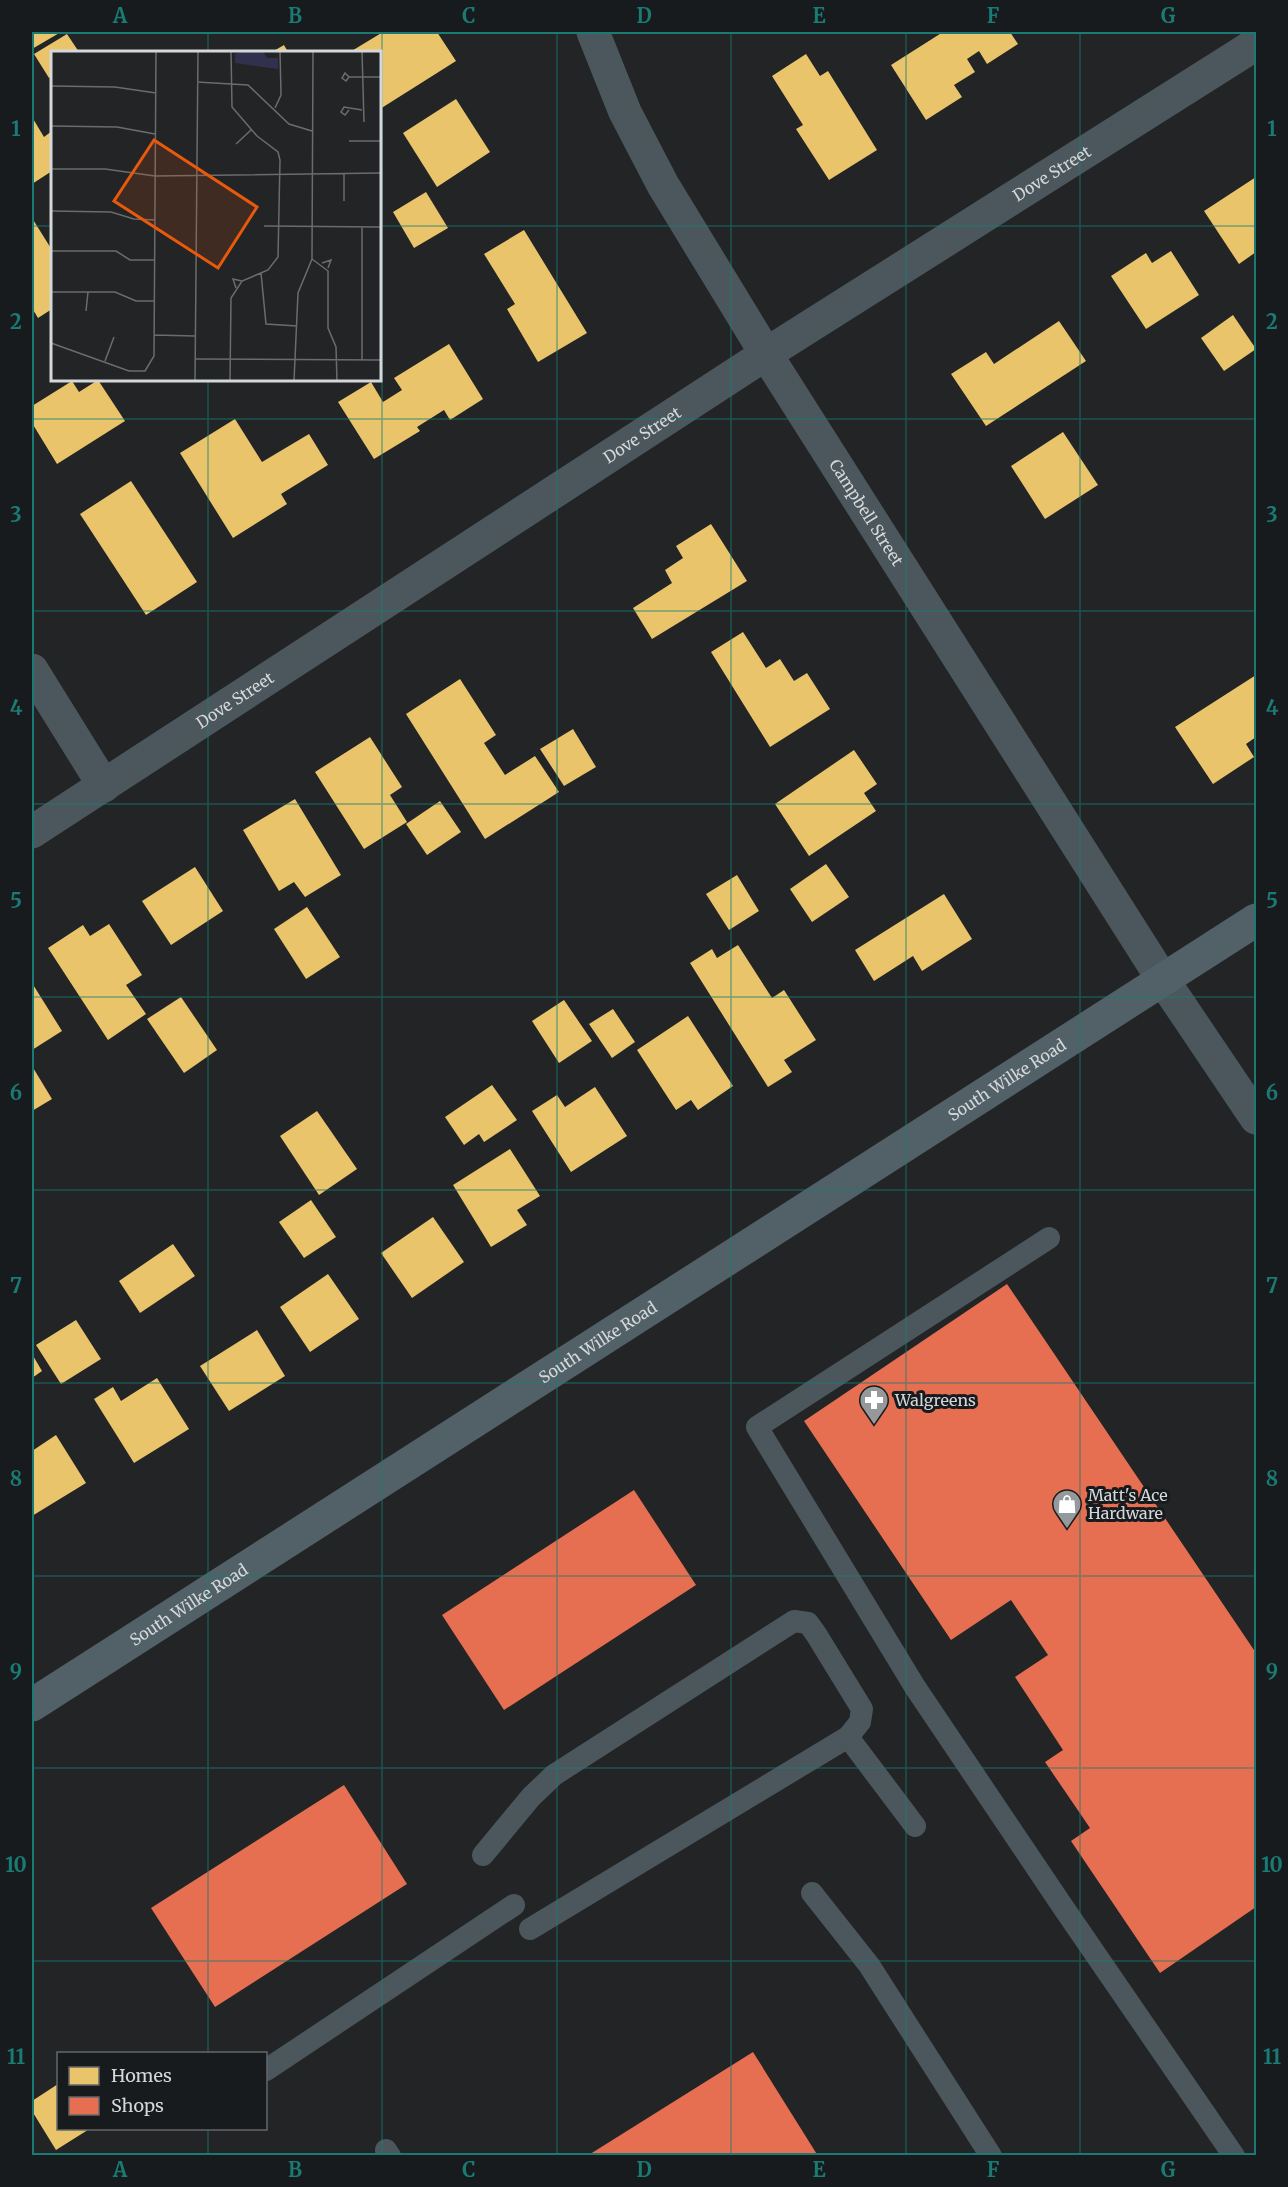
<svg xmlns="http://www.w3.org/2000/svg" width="1288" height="2187" font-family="Merriweather,serif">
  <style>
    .homes { fill: #e9c46a }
    .shops { fill: #e76f51 }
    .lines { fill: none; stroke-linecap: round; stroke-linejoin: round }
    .service { stroke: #4b575c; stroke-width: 22 }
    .minor { stroke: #4b575c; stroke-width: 33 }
    .secondary { stroke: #526168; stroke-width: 33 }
    .grid { fill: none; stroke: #197b73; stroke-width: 1.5; stroke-opacity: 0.55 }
    .labels { text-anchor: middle; stroke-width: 6; stroke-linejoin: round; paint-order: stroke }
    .street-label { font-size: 16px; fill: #d5d8da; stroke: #181b1e }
    .poi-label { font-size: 16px; fill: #d5d8da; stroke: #181b1e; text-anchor: start }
    .inset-road { fill: none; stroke: #6a6c6e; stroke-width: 1.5 }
    .view { fill: #e8590c; fill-opacity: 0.15; stroke: #e8590c; stroke-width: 3 }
    .inset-edge { fill: none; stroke: #d5d8da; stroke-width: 3 }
    .neatline { fill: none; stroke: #197b73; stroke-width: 2 }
    .grid-label { font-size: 20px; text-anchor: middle; font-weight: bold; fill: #197b73 }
  </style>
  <rect width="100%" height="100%" fill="#222426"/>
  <g class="homes">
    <path d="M 32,32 L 61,32 L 32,49 Z"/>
    <path d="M 383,32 L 437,32 L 456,61 L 380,109 L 380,52 L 350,52 Z"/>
    <path d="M 943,32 L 1010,32 L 1018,44 L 987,64 L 979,51 L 967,59 L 975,72 L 954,85 L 962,97 L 926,120 L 891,65 Z"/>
    <path d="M 67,34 L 79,52 L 52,52 L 52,76 L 49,78 L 34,54 Z"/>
    <path d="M 284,45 L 288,52 L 272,52 Z"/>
    <path d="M 806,54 L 820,76 L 828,71 L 877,150 L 829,180 L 796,129 L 803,125 L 772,76 Z"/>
    <path d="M 456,99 L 490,152 L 437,187 L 403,133 Z"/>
    <path d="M 32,117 L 44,137 L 52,131 L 52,171 L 32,184 Z"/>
    <path d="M 1256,177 L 1256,252 L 1239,264 L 1204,211 Z"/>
    <path d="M 426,192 L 448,228 L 414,248 L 393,212 Z"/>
    <path d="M 32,218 L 52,250 L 52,309 L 38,318 L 32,308 Z"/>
    <path d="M 524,230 L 587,333 L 538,362 L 507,309 L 515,304 L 484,254 Z"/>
    <path d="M 1171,251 L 1199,295 L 1146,329 L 1111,276 L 1146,253 L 1152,263 Z"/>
    <path d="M 1233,315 L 1256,349 L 1224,371 L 1201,338 Z"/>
    <path d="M 1059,321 L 1086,361 L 986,426 L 951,374 L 986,352 L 994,364 Z"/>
    <path d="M 449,344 L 483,399 L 450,420 L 444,410 L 417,427 L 420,431 L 374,459 L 338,402 L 371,382 L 383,402 L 402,390 L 394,378 Z"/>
    <path d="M 98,380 L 125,421 L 57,464 L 32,423 L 32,406 L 72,381 L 79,392 Z"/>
    <path d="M 235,419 L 262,462 L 309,434 L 328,465 L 281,494 L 287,504 L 233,538 L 180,453 Z"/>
    <path d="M 1063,432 L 1098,485 L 1045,519 L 1011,466 Z"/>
    <path d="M 131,481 L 197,582 L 146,615 L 80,514 Z"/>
    <path d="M 711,524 L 747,581 L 652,639 L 633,608 L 672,583 L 665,570 L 683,558 L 676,546 Z"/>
    <path d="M 743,632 L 766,668 L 780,659 L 794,681 L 807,673 L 830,709 L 770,747 L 711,652 Z"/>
    <path d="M 1256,675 L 1256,737 L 1246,744 L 1254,757 L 1213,784 L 1175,727 Z"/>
    <path d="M 460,679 L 496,735 L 484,743 L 505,775 L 535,756 L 559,792 L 485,839 L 406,714 Z"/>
    <path d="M 573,729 L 596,767 L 564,786 L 540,749 Z"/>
    <path d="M 370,737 L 402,787 L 390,795 L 407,822 L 364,849 L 315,772 Z"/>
    <path d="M 854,750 L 877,784 L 864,793 L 876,811 L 809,856 L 775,804 Z"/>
    <path d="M 295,799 L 341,875 L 305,897 L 294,882 L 279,891 L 243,830 Z"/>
    <path d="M 440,801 L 461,832 L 427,855 L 406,824 Z"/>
    <path d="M 826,864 L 849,897 L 812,922 L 790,889 Z"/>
    <path d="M 195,867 L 223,911 L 171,945 L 142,901 Z"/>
    <path d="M 737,875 L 759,911 L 729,930 L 706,894 Z"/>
    <path d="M 944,894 L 972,939 L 922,971 L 913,956 L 874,981 L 855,950 Z"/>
    <path d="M 307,907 L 340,957 L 306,979 L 274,929 Z"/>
    <path d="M 109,924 L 142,975 L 126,985 L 146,1014 L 108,1040 L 48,948 L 83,925 L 90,936 Z"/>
    <path d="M 738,945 L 772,998 L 784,990 L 816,1040 L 784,1060 L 792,1072 L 768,1087 L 690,963 L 712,949 L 717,958 Z"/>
    <path d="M 32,983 L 62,1031 L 32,1050 Z"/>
    <path d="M 181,997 L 217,1050 L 184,1073 L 147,1019 Z"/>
    <path d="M 564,1000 L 592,1041 L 559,1063 L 532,1021 Z"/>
    <path d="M 613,1009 L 635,1042 L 612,1058 L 589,1024 Z"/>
    <path d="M 688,1016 L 733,1086 L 698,1110 L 691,1100 L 676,1110 L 637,1050 Z"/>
    <path d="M 32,1066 L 52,1099 L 32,1111 Z"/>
    <path d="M 492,1085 L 517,1120 L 484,1142 L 479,1134 L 464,1145 L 445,1117 Z"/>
    <path d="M 595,1087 L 627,1136 L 571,1172 L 532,1111 L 557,1095 L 565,1107 Z"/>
    <path d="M 317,1111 L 357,1169 L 319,1195 L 280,1136 Z"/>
    <path d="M 510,1149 L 540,1196 L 517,1210 L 527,1225 L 491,1247 L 453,1185 Z"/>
    <path d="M 311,1200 L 336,1237 L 304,1258 L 279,1222 Z"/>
    <path d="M 433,1217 L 464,1262 L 412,1298 L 381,1253 Z"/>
    <path d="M 173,1244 L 195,1276 L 140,1313 L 119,1281 Z"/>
    <path d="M 328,1274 L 359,1319 L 310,1352 L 280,1307 Z"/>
    <path d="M 76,1320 L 101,1359 L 61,1384 L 36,1345 Z"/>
    <path d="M 257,1330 L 285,1376 L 229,1411 L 200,1366 Z"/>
    <path d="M 32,1354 L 42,1371 L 32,1378 Z"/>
    <path d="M 157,1378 L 189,1429 L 134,1463 L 94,1399 L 113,1387 L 121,1401 Z"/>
    <path d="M 56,1435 L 86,1483 L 32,1516 L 32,1451 Z"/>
    <path d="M 58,2084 L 58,2128 L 91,2128 L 56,2150 L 32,2111 L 32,2101 Z"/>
  </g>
  <g class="shops">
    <path d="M 1007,1284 L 1256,1653 L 1256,1907 L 1160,1973 L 1071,1841 L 1090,1828 L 1045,1762 L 1063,1750 L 1015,1677 L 1048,1655 L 1011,1600 L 951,1640 L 804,1421 Z"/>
    <path d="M 634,1490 L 696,1585 L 504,1710 L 442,1615 Z"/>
    <path d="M 344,1785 L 407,1884 L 215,2007 L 151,1908 Z"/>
    <path d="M 753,2052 L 818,2156 L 587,2156 Z"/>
  </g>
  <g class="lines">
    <g class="service">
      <path d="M 1049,1238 L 757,1427 L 915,1687 L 1063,1907 L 1234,2156"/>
      <path d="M 848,1737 L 915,1826"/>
      <path d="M 483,1855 L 531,1797 L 554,1775 L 794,1621 L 808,1623 L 816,1634 L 862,1709 L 860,1722 L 848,1737 L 530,1929"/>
      <path d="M 812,1893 L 869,1965 L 991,2156"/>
      <path d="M 266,2070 L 514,1905"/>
      <path d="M 386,2150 L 390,2156"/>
    </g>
    <g class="minor">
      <path id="s1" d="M 593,32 L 625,112 L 663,185 L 766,354 L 1163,980 L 1256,1118"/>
      <path d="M 32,670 L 104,786"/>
      <path id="s2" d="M 32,832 L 766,354 L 1256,44"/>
    </g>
    <path class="secondary" id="s3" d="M 32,1705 L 1256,920"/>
  </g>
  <path class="grid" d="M 208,32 L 208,52M 382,32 L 382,2156M 557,32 L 557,2156M 731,32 L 731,2156M 906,32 L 906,2156M 1080,32 L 1080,2156M 32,226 L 52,226M 380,226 L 1256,226M 208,380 L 208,2054M 32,419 L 1256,419M 32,611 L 1256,611M 32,804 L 1256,804M 32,997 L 1256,997M 32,1190 L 1256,1190M 32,1383 L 1256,1383M 32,1576 L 1256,1576M 32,1768 L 1256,1768M 32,1961 L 1256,1961M 208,2128 L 208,2156"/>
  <defs>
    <g id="pharmacy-pin" transform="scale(1.5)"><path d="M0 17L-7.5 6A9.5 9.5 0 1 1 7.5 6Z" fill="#96999b" stroke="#181b1e"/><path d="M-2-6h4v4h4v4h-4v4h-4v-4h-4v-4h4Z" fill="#fff"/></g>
    <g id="shop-pin" transform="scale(1.5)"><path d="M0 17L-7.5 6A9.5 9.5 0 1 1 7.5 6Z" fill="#96999b" stroke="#181b1e"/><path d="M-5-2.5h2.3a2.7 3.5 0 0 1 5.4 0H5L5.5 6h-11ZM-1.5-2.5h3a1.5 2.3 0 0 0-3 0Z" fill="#fff"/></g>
  </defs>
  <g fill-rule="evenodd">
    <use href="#pharmacy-pin" x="874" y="1400"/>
    <use href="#shop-pin" x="1067" y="1504"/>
  </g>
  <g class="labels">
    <g class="street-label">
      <text dy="6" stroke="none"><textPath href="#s2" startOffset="1214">Dove Street</textPath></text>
      <text dy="6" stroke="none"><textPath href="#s2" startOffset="728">Dove Street</textPath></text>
      <text dy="6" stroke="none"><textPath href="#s1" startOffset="554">Campbell Street</textPath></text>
      <text dy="6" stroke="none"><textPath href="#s2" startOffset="242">Dove Street</textPath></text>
      <text dy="6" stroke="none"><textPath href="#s3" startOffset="1158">South Wilke Road</textPath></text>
      <text dy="6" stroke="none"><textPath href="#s3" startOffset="672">South Wilke Road</textPath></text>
      <text dy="6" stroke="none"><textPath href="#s3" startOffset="186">South Wilke Road</textPath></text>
    </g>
    <g class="poi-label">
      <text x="895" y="1406">Walgreens</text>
      <text x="1088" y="1501">Matt's Ace<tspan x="1088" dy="18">Hardware</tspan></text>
    </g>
  </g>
  <g transform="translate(51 51)">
    <rect width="330" height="330" fill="#222426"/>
    <path d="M 193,0 L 212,0 L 216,7 L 227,7 L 227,18 L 184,12 L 184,3 Z" fill="#32314d"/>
    <path class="inset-road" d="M 311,0 L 313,71M 298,26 L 295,30 L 291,27 L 294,22 L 298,26 L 330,26M 146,31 L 197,34 L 238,73 L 261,80M 0,35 L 64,36 L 105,42M 224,57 L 230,44 L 229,0M 298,59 L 294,64 L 290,61 L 293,56 L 311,59M 0,75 L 66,76 L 104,83M 298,90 L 330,90M 185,93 L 200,79M 0,118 L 54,118 L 104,125 L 330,122M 293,122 L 293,150M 0,160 L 60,161 L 83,168 L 104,169M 213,175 L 330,176M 0,200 L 65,200 L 79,209 L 103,209M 261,208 L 277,220 L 277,277 L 285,296 L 286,330M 271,212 L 280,209 L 277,217M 210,222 L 215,273 L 246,275M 185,237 L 182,228 L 191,230M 0,241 L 64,241 L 85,250 L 104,250M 35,260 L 37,241M 103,284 L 144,285M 0,292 L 78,320 L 94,320M 145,308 L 330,309M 311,309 L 311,176M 54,310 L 63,286M 94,320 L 103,305 L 105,0M 144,330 L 147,0M 179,330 L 180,247 L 191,230 L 217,219 L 227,206 L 229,109 L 227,101 L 206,85 L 181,56 L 180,0M 243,330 L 247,242 L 261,208 L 262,0"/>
    <path class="view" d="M 103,89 L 206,156 L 167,217 L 63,150 Z"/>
    <rect width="330" height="330" class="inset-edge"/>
  </g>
  <rect width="1288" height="2187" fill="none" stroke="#181b1e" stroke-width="66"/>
  <rect x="57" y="2052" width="210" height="78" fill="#181b1e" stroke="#646769" stroke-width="1.5"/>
  <rect x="69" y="2067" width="30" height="18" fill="#e9c46a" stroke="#646769" stroke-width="1.5"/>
  <text x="111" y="2082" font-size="18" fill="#d5d8da">Homes</text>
  <rect x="69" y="2097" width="30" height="18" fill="#e76f51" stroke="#646769" stroke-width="1.5"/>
  <text x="111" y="2112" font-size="18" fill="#d5d8da">Shops</text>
  <rect x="33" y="33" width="1222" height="2121" class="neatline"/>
  <g class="grid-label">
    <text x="120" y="23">A</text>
    <text x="295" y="23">B</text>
    <text x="469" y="23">C</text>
    <text x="644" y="23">D</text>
    <text x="819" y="23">E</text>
    <text x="993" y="23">F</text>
    <text x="1168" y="23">G</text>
    <text x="16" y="136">1</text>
    <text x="1272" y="136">1</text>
    <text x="16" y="329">2</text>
    <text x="1272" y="329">2</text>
    <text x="16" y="522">3</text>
    <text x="1272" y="522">3</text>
    <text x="16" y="715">4</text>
    <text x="1272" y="715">4</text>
    <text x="16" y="908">5</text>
    <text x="1272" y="908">5</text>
    <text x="16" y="1100">6</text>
    <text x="1272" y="1100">6</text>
    <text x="16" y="1293">7</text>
    <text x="1272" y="1293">7</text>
    <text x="16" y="1486">8</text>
    <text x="1272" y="1486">8</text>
    <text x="16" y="1679">9</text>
    <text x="1272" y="1679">9</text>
    <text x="16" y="1872">10</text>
    <text x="1272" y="1872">10</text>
    <text x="16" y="2064">11</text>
    <text x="1272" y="2064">11</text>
    <text x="120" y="2177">A</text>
    <text x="295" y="2177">B</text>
    <text x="469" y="2177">C</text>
    <text x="644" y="2177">D</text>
    <text x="819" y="2177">E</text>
    <text x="993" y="2177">F</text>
    <text x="1168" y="2177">G</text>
  </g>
</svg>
